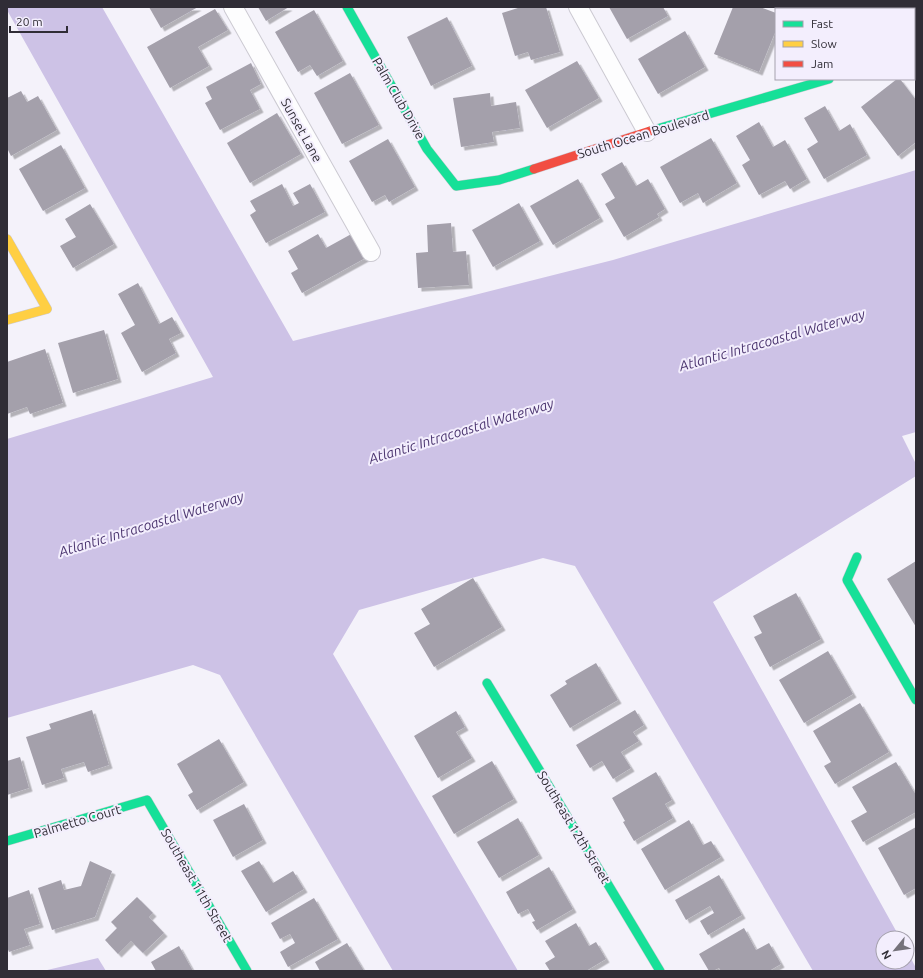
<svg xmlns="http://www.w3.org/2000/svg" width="923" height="978" font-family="Ubuntu,sans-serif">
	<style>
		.water { fill: #cdc2e6 }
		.building { fill: #a4a0ab; filter: url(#shadow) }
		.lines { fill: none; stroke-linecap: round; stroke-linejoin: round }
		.street-casing { stroke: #cccad2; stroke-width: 20 }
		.fast-casing { stroke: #cccad2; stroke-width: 10 }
		.slow-casing { stroke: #cccad2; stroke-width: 10 }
		.jam-casing { stroke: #cccad2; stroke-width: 10 }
		.street { stroke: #fdfdfe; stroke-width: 18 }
		.fast { stroke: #16e098; stroke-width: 9 }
		.slow { stroke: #ffcf43; stroke-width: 9 }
		.jam { stroke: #f24e42; stroke-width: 9 }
		.labels { text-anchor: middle; stroke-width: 4; stroke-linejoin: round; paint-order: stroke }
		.street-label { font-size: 13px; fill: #302d36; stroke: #f3eefd }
		.water-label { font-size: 14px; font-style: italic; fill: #4b356f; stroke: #f3eefd }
	</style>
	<defs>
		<filter id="shadow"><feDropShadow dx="3.5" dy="3.5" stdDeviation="0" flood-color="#0004"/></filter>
	</defs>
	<rect width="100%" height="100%" fill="#f4f2fa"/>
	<g class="water">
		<path d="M7,7H102L293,341L613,260L916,170V432L902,436L916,464V476L713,602L900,938H883V962H907V951L916,968V971H813L575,566L543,558L359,610L333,654L518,971H393L220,675L193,665L7,718V439L213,377L7,10Z"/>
		<path d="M98,958L106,971H43Z"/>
	</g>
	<g class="building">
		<path d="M149,7H198L161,28Z"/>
		<path d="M258,7H289L266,21Z"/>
		<path d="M521,7H546L560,52L531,60L528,52L515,56L502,13Z"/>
		<path d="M609,7H663L668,16L627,39Z"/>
		<path d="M733,7H760L776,13V30L759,72L714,54Z"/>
		<path d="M832,7H871L872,9H833Z"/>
		<path d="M215,9L228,30L198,47L209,66L170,88L147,47Z"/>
		<path d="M314,10L343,61L317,76L310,65L298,72L275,32Z"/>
		<path d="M447,17L472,66L431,86L407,37Z"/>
		<path d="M685,31L705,67L658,94L638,59Z"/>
		<path d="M577,61L599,98L547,128L525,90Z"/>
		<path d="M251,63L261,84L250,90L260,109L220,130L205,103L212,99L206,87Z"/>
		<path d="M350,73L379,125L342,144L314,93Z"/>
		<path d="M897,79H900L916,100V142L898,156L861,107Z"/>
		<path d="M21,91L27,102L38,96L57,130L11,156L7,148V98Z"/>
		<path d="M490,93L491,106L516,102L520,128L492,132L494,142L461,147L453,98Z"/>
		<path d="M825,106L839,131L850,124L867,155L824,179L807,149L818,142L804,118Z"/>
		<path d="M277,113L301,154L250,183L227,143Z"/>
		<path d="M759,122L773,147L785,140L807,179L790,189L785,181L759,195L742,165L750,160L736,136Z"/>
		<path d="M711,138L737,183L703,203L698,193L680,203L660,167Z"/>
		<path d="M388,139L415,187L389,202L385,195L372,202L349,161Z"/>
		<path d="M61,145L85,188L43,211L19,169Z"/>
		<path d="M622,162L636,186L648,179L665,209L657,214L659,217L624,237L605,204L615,198L601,174Z"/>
		<path d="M578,179L600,218L553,245L530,206Z"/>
		<path d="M282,184L293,206L299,203L293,193L310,184L325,212L266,243L250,215L256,211L250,201Z"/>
		<path d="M519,203L540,241L493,267L472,230Z"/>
		<path d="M90,204L114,244L73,268L60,246L76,237L65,219Z"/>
		<path d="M451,223L453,252L466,251L469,285L418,288L416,253L428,252L427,225Z"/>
		<path d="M355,232L369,256L302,293L291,273L298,269L288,251L318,234L326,248Z"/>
		<path d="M138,283L159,324L172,317L181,333L169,339L176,353L142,372L121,333L135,325L118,294Z"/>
		<path d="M104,330L118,379L73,393L58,343Z"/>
		<path d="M45,349L63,403L30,414L27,407L7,414V362Z"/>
		<path d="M916,561V627L887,579Z"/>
		<path d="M473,578L502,627L434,667L414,633L430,624L421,609Z"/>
		<path d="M796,593L821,639L770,667L754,637L762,633L753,616Z"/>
		<path d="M828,651L853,694L804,723L779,680Z"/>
		<path d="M596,663L618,700L570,728L550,695L567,684L565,681Z"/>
		<path d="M860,703L889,752L835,784L824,766L831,762L813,731Z"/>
		<path d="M92,710L109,765L88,772L84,762L61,769L64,778L42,785L26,737L51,729L49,724Z"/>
		<path d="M635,710L644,725L633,732L639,741L621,752L631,768L613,779L602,761L590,768L576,745Z"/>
		<path d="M456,711L465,727L456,732L472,758L438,778L414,736Z"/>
		<path d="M219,739L244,782L197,810L188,795L193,792L177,764Z"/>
		<path d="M20,757L29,788L7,795V761Z"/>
		<path d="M492,761L514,799L454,834L432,796Z"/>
		<path d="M896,762L916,795V812L863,842L851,821L867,812L852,787Z"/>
		<path d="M656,772L672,800L665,804L673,818L634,841L623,822L625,821L612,798Z"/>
		<path d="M244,804L263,840L233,857L213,820Z"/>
		<path d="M518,818L539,855L499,878L477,842Z"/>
		<path d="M689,820L703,845L711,841L721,857L665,890L641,849Z"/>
		<path d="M916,827V888L904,895L878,848Z"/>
		<path d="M90,861L112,871L95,917L52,930L38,888L61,880L64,890L81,886Z"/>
		<path d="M259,861L273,883L293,871L304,889L266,912L241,871Z"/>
		<path d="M549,867L573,909L537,930L532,922L535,921L528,909L518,914L506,892Z"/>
		<path d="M719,875L742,915L708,935L700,921L714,913L710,906L686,920L675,900Z"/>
		<path d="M29,890L40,924L24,929L30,945L9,952L7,947V898Z"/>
		<path d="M137,897L153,913L149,917L164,933L143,953L131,941L118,954L105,940L117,928L111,922Z"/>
		<path d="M314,898L338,939L288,967L280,952L295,943L290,934L280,939L271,923Z"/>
		<path d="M576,923L589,946L596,942L606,959L586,971H550L545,963L555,957L545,941Z"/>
		<path d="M744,928L756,950L769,943L781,964L769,971H721L719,968L713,971H709L699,954Z"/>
		<path d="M347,943L364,971H320L315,962Z"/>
		<path d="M179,946L193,971H156L151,962Z"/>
	</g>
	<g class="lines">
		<defs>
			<g id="street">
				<path d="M233,7L371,252"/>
				<path d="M578,7L647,132"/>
				<path d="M797,7L799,9"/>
				<path d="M914,55L916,54"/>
			</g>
			<g id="fast">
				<path d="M347,7L427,149L456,186L499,180L534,169"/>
				<path d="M650,131L829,79"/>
				<path d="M857,557L847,580L916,700"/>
				<path d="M487,683L660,971"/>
				<path d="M7,841L147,800L247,971"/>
			</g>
			<path id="slow" d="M7,239L47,309L7,320"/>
			<path id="jam" d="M534,169L650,131"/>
		</defs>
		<use href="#street" class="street-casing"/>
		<use href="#fast" class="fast-casing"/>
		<use href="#slow" class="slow-casing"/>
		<use href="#jam" class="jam-casing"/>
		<use href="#street" class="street"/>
		<use href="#fast" class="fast"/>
		<use href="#slow" class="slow"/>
		<use href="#jam" class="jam"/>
	</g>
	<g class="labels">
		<g class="street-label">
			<text transform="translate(399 98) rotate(60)" y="5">Palm Club Drive</text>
			<text transform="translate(302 130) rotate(61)" y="5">Sunset Lane</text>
			<text transform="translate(643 134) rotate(-17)" y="5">South Ocean Boulevard</text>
			<text transform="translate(77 821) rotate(-16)" y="5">Palmetto Court</text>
			<text transform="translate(574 827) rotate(59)" y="5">Southeast 12th Street</text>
			<text transform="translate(197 885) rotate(60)" y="5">Southeast 11th Street</text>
		</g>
		<g class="water-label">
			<text transform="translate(772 340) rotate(-16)" y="5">Atlantic Intracoastal Waterway</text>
			<text transform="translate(461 431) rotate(-17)" y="5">Atlantic Intracoastal Waterway</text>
			<text transform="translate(151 524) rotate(-17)" y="5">Atlantic Intracoastal Waterway</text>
		</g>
	</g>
	<rect width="923" height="978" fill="none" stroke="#302d36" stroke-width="16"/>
	<rect x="775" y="8" width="140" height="72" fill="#f3eefd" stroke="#a5a1ad"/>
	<rect x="783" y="21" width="20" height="6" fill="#16e098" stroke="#a5a1ad"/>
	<text x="811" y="28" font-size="12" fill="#302d36">Fast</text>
	<rect x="783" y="41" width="20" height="6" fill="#ffcf43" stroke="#a5a1ad"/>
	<text x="811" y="48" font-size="12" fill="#302d36">Slow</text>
	<rect x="783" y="61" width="20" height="6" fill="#f24e42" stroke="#a5a1ad"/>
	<text x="811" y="68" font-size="12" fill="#302d36">Jam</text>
	<g transform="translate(895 950) rotate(241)"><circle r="19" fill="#f3eefd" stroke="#a5a1ad"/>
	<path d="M0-3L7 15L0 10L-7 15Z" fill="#75727b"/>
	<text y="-6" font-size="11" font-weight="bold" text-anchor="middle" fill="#302d36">N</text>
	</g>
	<path d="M10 26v6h57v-6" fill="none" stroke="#302d36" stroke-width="2"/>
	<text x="16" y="26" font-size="12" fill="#302d36" stroke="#f3eefd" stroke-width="3" paint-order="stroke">20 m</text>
</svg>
